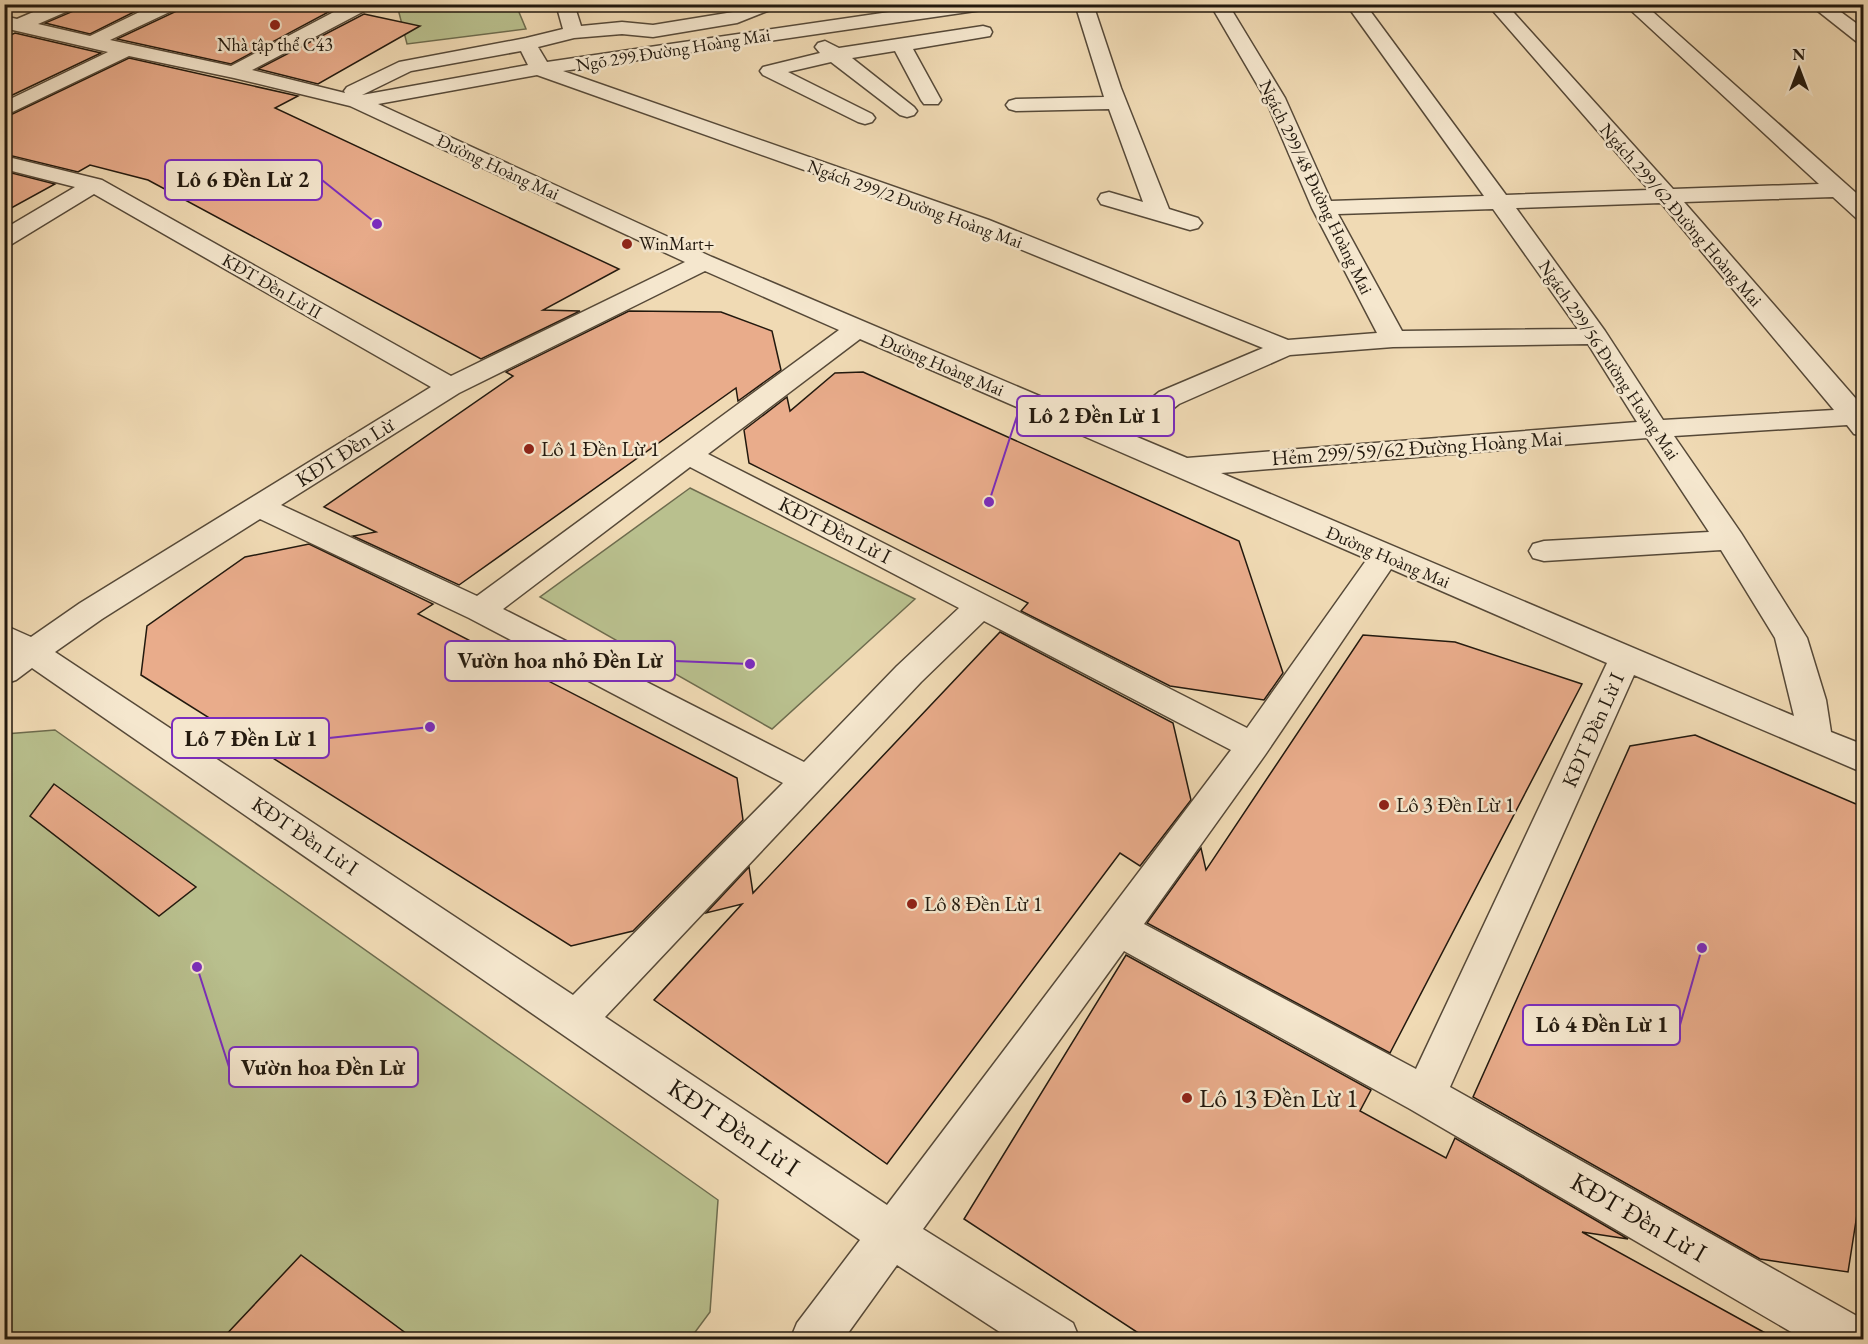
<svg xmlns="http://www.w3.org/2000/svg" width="1868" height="1344" font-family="'EB Garamond',serif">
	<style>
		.green { fill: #b9c08e; stroke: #6e6c4e; stroke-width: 1.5 }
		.building { fill: #e9ac8b; stroke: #22190e; stroke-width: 1.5 }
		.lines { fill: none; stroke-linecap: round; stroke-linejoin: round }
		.minor-casing { stroke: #564938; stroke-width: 3 }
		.minor { fill: #f5e7ce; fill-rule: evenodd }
		.poi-dot { fill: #8f2418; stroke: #f5e7ce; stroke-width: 2 }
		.labels { text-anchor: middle; stroke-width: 5; stroke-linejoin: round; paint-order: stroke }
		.far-poi-label { font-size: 18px; fill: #22190e; stroke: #f5e7ce }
		.far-street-label { font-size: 18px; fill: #22190e; stroke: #f5e7ce }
		.street-label { font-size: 21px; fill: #22190e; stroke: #f5e7ce }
		.poi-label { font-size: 21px; fill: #22190e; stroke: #f5e7ce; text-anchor: start }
		.near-poi-label { font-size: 26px; fill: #22190e; stroke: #f5e7ce; text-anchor: start }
		.near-street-label { font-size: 26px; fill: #22190e; stroke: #f5e7ce }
		.leader { fill: none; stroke: #7b2cbf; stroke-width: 2 }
		.callout-dot { fill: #7b2cbf; stroke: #f5e7ce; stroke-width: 2 }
		.callout { fill: #f5e7ce; stroke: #7b2cbf; stroke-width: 2 }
		.callout-label { font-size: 22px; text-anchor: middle; font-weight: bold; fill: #22190e }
	</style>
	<rect width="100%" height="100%" fill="#f0dab4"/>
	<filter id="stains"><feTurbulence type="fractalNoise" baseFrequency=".00333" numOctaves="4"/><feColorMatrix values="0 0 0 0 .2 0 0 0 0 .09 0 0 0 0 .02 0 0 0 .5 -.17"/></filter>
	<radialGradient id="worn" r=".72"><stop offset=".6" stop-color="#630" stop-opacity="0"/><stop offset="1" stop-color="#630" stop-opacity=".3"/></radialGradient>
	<g class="green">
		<path d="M397,5H516L526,29L407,44Z"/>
		<path d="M690,488L915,599L772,729L540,597Z"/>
		<path d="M55,730L718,1200L710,1312L690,1339L5,1340V734Z"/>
	</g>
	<g class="building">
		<path d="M80,4H150L90,34L45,23L76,10Z"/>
		<path d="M183,4H319L336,8L231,64L117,39L179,10Z"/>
		<path d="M364,14L420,26L318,84L258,69Z"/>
		<path d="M15,33L101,53L4,99V38Z"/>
		<path d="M129,58L298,96L275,108L619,269L543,310L580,311L481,359L148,180L90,165L78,172L4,154V118Z"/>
		<path d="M4,171L55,184L4,212Z"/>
		<path d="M629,311L721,312L772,331L781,370L738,401L736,388L459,585L353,536L376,532L324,507L513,376L506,372Z"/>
		<path d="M863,372L1239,541L1283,673L1264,700L1170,686L1021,611L1028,603L749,463L744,430L787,397L790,411L835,373Z"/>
		<path d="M309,544L433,604L418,614L737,778L743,820L633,931L571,946L141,675L147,626L245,557Z"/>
		<path d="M1000,632L1173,723L1191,800L1140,866L1120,853L887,1164L654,1000L742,904L706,913L749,867L753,893Z"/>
		<path d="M1363,635L1455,642L1582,684L1390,1053L1147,923L1201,848L1206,870Z"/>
		<path d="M1695,735L1863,807V1176L1848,1272L1760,1259L1473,1097L1630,746Z"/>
		<path d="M54,784L196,887L159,916L30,816Z"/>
		<path d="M1126,955L1371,1090L1360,1111L1446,1158L1455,1138L1628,1239L1582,1232L1778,1340H1149L964,1219Z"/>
		<path d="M301,1255L415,1340H221Z"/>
	</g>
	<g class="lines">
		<defs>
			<g id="minor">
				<path d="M52,4H78L75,8L38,24L90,36L156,4H181L178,8L110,40L231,66L349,4H373L370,8L252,70L345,93L344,91L347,87L399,62L526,38L563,29L556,4H574L581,26L622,22L653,25L733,12L752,4H778L775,8L737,23L653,37L622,34L574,38L538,47L547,62L944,4H998L989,9L563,71L989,220L1288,340L1377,333L1312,208L1265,98L1210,4H1228L1285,98L1331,201L1484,196L1346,4H1365L1506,195L1649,190L1487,4H1506L1673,189L1819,184L1624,4H1644L1864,200V220L1856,218L1833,197L1684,202L1864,408V436L1854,434L1847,425L1674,436L1741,533L1807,638L1826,700L1831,732L1864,745V773L1634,675L1450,1087L1864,1320V1340H1805L1410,1109L1124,951L923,1229L1073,1323L1080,1340H1012L897,1265L843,1340H790L797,1323L860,1240L32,668L16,680L4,684V655L8,653L4,651V625L31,637L80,603L431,387L94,194L12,244L4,246V229L75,187L4,169V156L102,180L451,376L685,262L350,106L234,78L129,56L4,116V102L108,52L4,28V16L17,19ZM521,51L528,65L362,95L411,71ZM537,75L973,230L1263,348L1159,392L1115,428L712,257L378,104ZM1661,203L1834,410L1663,420L1605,331L1516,208ZM1493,209L1578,329L1402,331L1338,214ZM705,271L839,330L477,596L281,505L459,393ZM860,339L1367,559L1247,728L708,454ZM1588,344L1637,422L1187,458L1137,437L1179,404L1290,355L1393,347ZM1647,438L1709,532L1544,541L1533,544L1529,551L1533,558L1544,561L1721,550L1775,638L1794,716L1221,473ZM690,467L959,608L897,666L804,762L503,609ZM260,519L469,618L783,783L573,995L55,652L102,619ZM1391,569L1607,663L1416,1069L1144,924L1265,755ZM984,621L1231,750L887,1205L605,1017L921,682Z"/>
				<path d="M1075,4H1093L1121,88L1169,209L1198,218L1202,223L1198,228L1190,230L1101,204L1098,199L1101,194L1109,192L1143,202L1109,109L1016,111L1009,109L1006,105L1009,101L1016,99L1104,97Z"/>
				<path d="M1809,4H1830L1864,29V44L1857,42Z"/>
				<path d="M983,26L990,28L992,32L990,36L913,49L941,100L938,104H924L921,100L895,51L852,58L914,107L917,111L914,115L907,117L900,115L831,62L788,72L872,114L875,118L872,122L865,124L858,122L763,75L760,71L763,67L820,53L815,47L818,43L825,41L839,48Z"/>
			</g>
		</defs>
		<use href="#minor" class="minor-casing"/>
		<use href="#minor" class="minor"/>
	</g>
	<g class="poi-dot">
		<circle cx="275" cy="25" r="6"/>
		<circle cx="627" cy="244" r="6"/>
		<circle cx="529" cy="449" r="6"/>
		<circle cx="1384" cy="805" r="6"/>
		<circle cx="912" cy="904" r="6"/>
		<circle cx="1187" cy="1098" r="6"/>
	</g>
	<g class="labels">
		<g class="far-poi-label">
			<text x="275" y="51">Nhà tập thể C43</text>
			<text x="639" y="250" text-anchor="start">WinMart+</text>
		</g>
		<g class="far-street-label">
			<text transform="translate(673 50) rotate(-9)" y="6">Ngõ 299 Đường Hoàng Mai</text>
			<text transform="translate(498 167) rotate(25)" y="6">Đường Hoàng Mai</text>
			<text transform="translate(1316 187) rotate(64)" y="6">Ngách 299/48 Đường Hoàng Mai</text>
			<text transform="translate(915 204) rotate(20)" y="6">Ngách 299/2 Đường Hoàng Mai</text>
			<text transform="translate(1681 215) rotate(49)" y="6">Ngách 299/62 Đường Hoàng Mai</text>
			<text transform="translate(272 286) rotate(30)" y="6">KĐT Đền Lừ II</text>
			<text transform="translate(1609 360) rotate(56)" y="6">Ngách 299/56 Đường Hoàng Mai</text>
			<text transform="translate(942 365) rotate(23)" y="6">Đường Hoàng Mai</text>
			<text transform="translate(1388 557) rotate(23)" y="6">Đường Hoàng Mai</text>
		</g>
		<g class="street-label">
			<text transform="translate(1417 448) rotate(-4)" y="7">Hẻm 299/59/62 Đường Hoàng Mai</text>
			<text transform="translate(345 452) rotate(-32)" y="7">KĐT Đền Lừ</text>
			<text transform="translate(835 530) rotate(27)" y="7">KĐT Đền Lừ I</text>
			<text transform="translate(1593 730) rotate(-66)" y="7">KĐT Đền Lừ I</text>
			<text transform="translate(305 836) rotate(34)" y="7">KĐT Đền Lừ I</text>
		</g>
		<g class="poi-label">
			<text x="541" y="456">Lô 1 Đền Lừ 1</text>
			<text x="1396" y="812">Lô 3 Đền Lừ 1</text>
			<text x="924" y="911">Lô 8 Đền Lừ 1</text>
		</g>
		<g class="near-poi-label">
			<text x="1199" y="1107">Lô 13 Đền Lừ 1</text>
		</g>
		<g class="near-street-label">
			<text transform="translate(734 1127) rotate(34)" y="9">KĐT Đền Lừ I</text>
			<text transform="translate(1639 1217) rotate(30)" y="9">KĐT Đền Lừ I</text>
		</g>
	</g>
	<path class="leader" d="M377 224L322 180M989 502L1017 416M750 664L675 661M430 727L329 738M1702 948L1680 1025M197 967L229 1067"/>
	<g class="callout-dot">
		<circle cx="377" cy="224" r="6"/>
		<circle cx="989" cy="502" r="6"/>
		<circle cx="750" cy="664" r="6"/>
		<circle cx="430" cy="727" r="6"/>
		<circle cx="1702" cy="948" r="6"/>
		<circle cx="197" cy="967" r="6"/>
	</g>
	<g class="callout">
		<rect x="165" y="160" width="157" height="40" rx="6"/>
		<rect x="1017" y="396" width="157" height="40" rx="6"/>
		<rect x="445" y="641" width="230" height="40" rx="6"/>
		<rect x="172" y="718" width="157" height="40" rx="6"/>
		<rect x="1523" y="1005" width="157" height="40" rx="6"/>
		<rect x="229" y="1047" width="189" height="40" rx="6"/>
	</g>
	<g class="callout-label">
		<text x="243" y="187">Lô 6 Đền Lừ 2</text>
		<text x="1095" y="423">Lô 2 Đền Lừ 1</text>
		<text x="560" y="668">Vườn hoa nhỏ Đền Lừ</text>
		<text x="251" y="746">Lô 7 Đền Lừ 1</text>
		<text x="1602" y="1032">Lô 4 Đền Lừ 1</text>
		<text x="323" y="1075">Vườn hoa Đền Lừ</text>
	</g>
	<rect width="1868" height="1344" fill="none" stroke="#f0dab4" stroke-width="24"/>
	<rect x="6" y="6" width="1856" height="1332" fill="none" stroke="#22190e" stroke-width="3"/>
	<rect x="12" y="12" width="1844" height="1320" fill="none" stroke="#22190e" stroke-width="1.5"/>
	<g transform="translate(1799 69)" stroke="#f5e7ce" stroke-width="4.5" paint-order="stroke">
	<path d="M0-4.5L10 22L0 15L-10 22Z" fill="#22190e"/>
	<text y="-9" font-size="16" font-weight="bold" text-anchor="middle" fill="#22190e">N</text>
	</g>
	<rect width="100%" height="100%" filter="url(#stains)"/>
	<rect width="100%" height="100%" fill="url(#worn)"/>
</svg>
